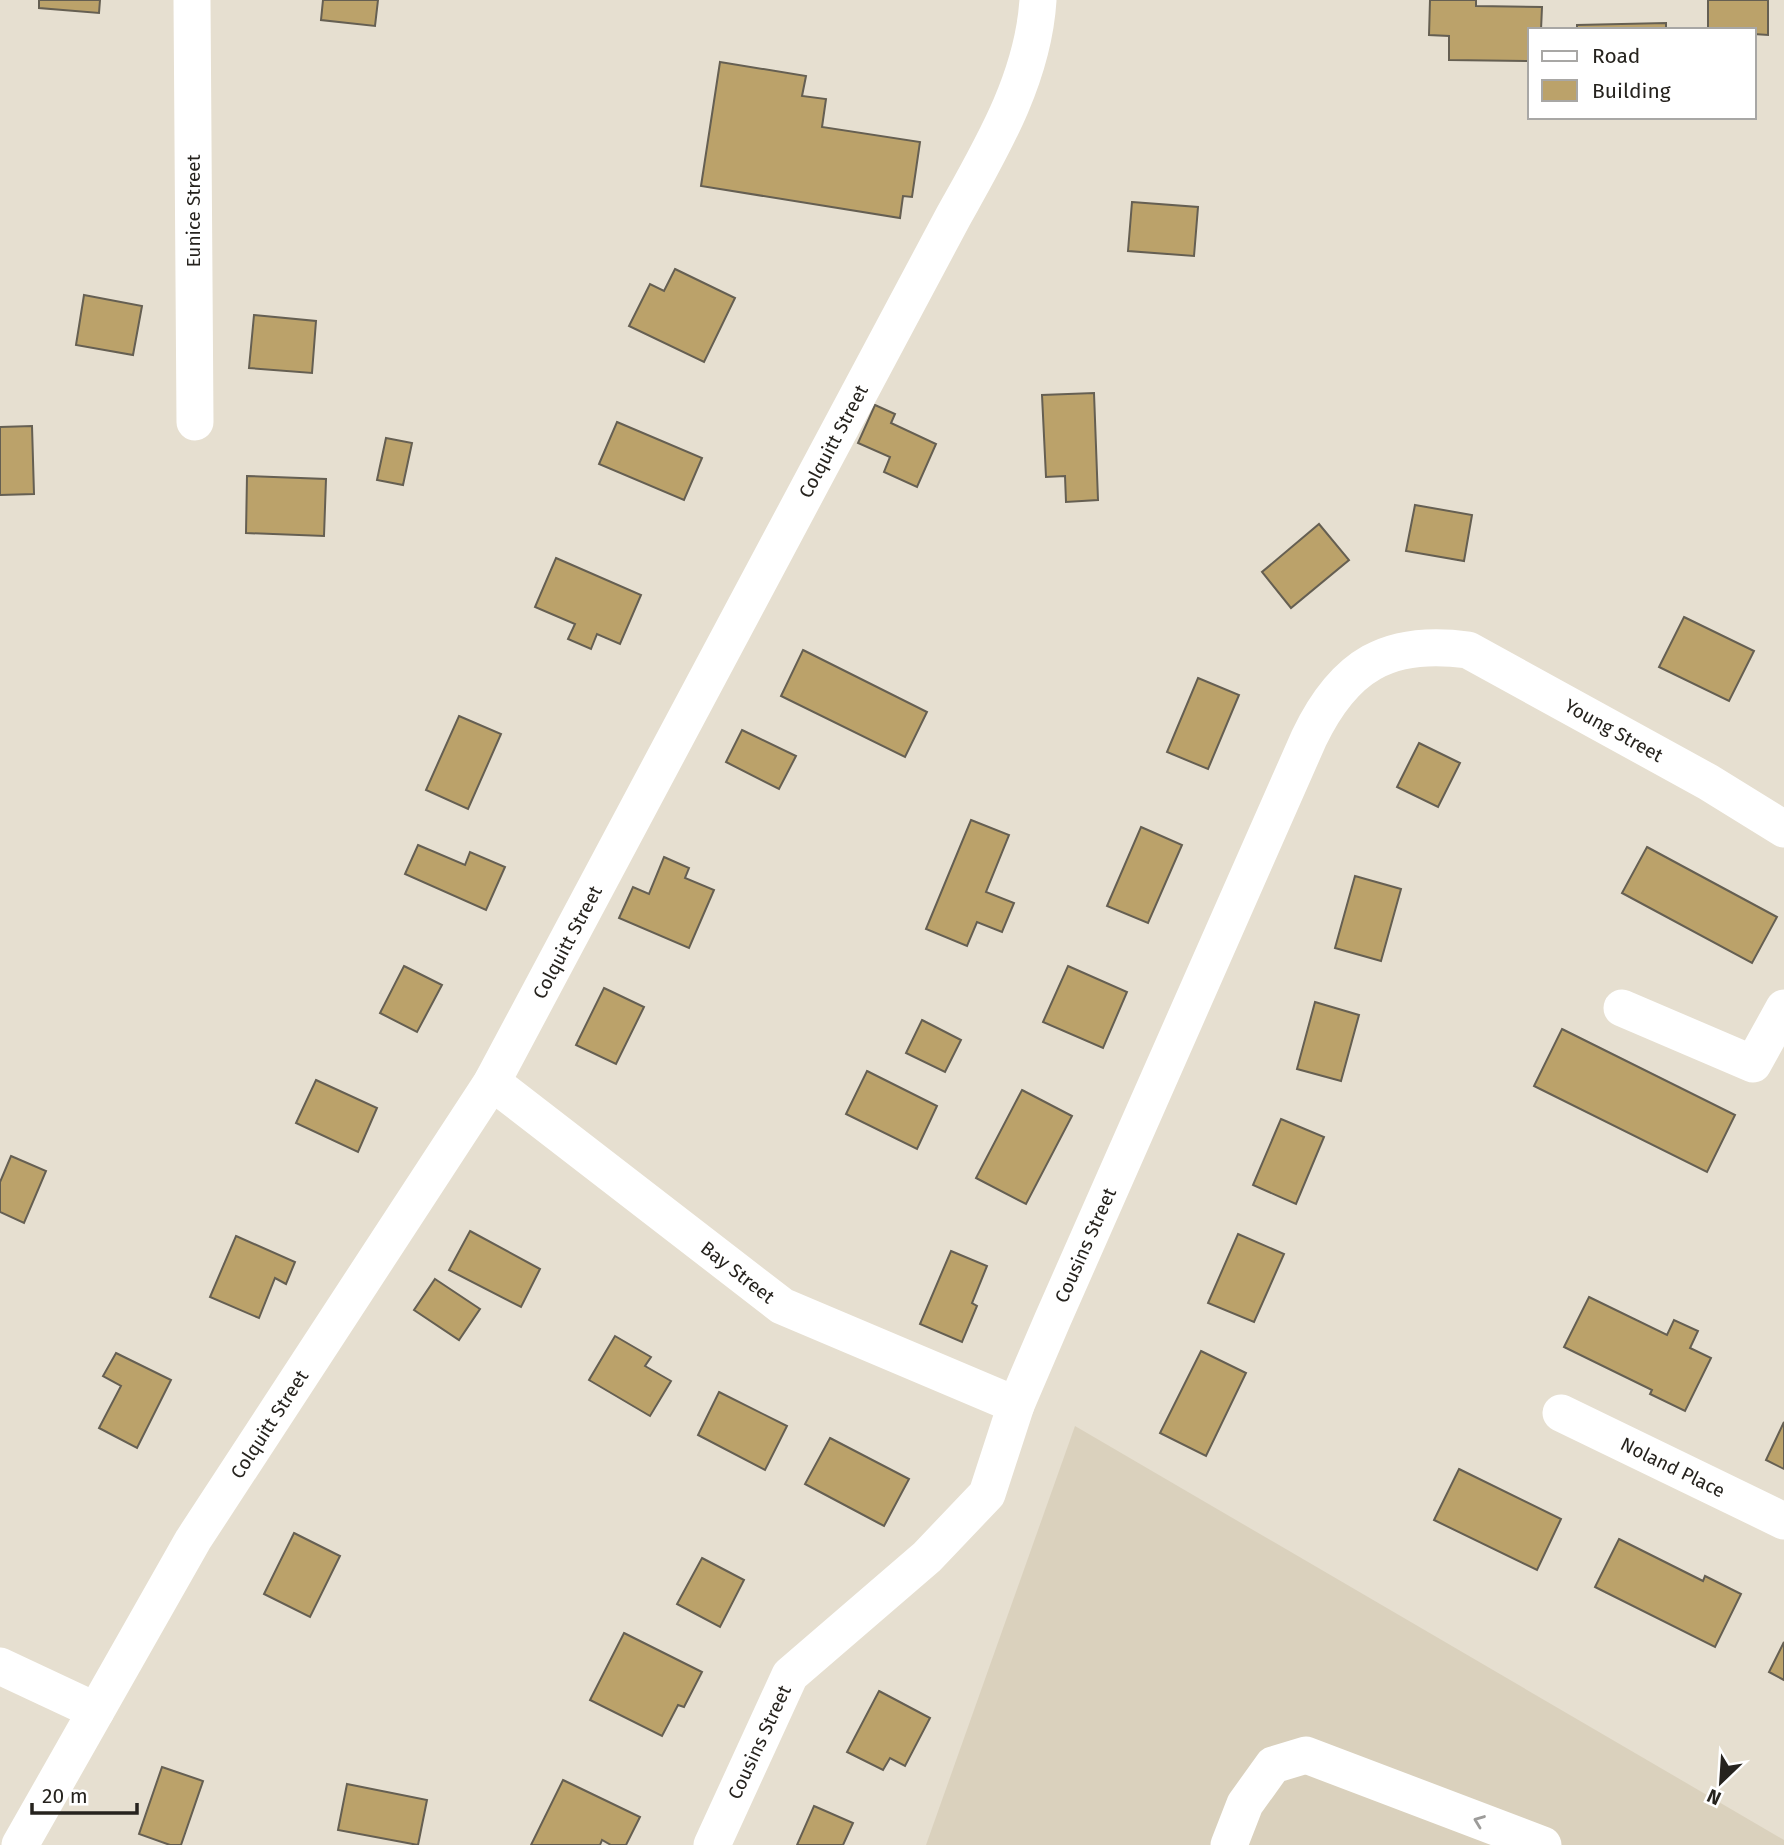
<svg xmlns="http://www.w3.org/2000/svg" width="1784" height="1845" font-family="'Fira Sans',sans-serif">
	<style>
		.education { fill: #dad1bd }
		.building { fill: #bba26a; stroke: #655f52; stroke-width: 2 }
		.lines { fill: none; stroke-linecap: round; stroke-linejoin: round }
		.minor { stroke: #fff; stroke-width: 37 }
		.oneway { stroke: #9d9c9a }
		.labels { text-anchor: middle; stroke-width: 5; stroke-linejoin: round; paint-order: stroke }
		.street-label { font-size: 19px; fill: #26231e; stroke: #fff }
	</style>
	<rect width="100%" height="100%" fill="#e6dfd0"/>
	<path class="education" d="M1075,1426L1784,1840V1845H926Z"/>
	<g class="building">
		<path d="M39,0H100L99,13L39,8Z"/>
		<path d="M323,0H378L375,26L321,20Z"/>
		<path d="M1430,0H1476V6L1542,7L1541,30H1530V61L1449,60V36L1429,35Z"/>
		<path d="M1708,0H1768V35L1754,34V30H1708Z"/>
		<path d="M1666,23V30H1577V25Z"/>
		<path d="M720,62L806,76L802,96L826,99L822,127L920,142L912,197L903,196L900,218L701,186Z"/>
		<path d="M1132,202L1198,207L1194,256L1128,251Z"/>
		<path d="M675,269L735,298L704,362L629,326L650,284L664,291Z"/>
		<path d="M84,295L142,306L133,355L76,345Z"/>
		<path d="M254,315L316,321L312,373L249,368Z"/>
		<path d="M1094,393L1098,500L1066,502L1065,476L1046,477L1042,395Z"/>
		<path d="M875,405L895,414L891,423L936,444L917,487L884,472L890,457L858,443Z"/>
		<path d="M617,422L702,458L684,500L599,464Z"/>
		<path d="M32,426L34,494L0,495V427Z"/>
		<path d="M386,438L412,443L403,485L377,480Z"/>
		<path d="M247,476L326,479L324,536L246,533Z"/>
		<path d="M1415,505L1472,515L1464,561L1406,551Z"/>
		<path d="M1319,524L1349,560L1291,608L1262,572Z"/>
		<path d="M556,558L641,595L620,644L597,634L591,649L568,639L575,624L535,607Z"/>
		<path d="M1684,617L1754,651L1729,701L1659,667Z"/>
		<path d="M803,650L927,712L905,757L781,696Z"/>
		<path d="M1198,678L1239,695L1208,769L1167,752Z"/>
		<path d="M459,716L501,734L468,809L426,790Z"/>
		<path d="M742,730L796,756L779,789L726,762Z"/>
		<path d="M1419,743L1460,763L1438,807L1397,787Z"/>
		<path d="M971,820L1009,835L986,892L1014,903L1002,932L977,922L967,946L926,929Z"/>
		<path d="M1141,827L1182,845L1148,923L1107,906Z"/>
		<path d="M418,845L465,865L470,852L505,867L486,910L405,874Z"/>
		<path d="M1647,847L1777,917L1752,963L1622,893Z"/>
		<path d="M664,857L689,868L685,878L714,890L689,948L619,918L633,887L649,894Z"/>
		<path d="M1355,876L1401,889L1381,961L1335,948Z"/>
		<path d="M404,966L442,985L417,1032L380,1013Z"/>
		<path d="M1068,966L1127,992L1103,1048L1043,1022Z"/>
		<path d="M604,988L644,1007L616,1064L576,1045Z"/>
		<path d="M1315,1002L1359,1015L1341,1081L1297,1069Z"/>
		<path d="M922,1020L961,1040L945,1072L906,1053Z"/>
		<path d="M1562,1029L1735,1115L1707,1172L1534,1086Z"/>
		<path d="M867,1071L937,1106L917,1149L846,1114Z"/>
		<path d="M316,1080L377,1108L358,1152L296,1123Z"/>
		<path d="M1022,1090L1072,1116L1026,1204L976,1178Z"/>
		<path d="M1281,1119L1324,1137L1296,1204L1253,1185Z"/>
		<path d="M11,1156L46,1171L24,1223L0,1212V1182Z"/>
		<path d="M470,1231L540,1269L521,1307L449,1270Z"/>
		<path d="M1238,1234L1284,1254L1254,1322L1208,1303Z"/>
		<path d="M236,1236L295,1262L286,1284L275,1278L259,1318L210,1297Z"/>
		<path d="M951,1251L987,1266L972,1303L977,1306L962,1342L920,1324Z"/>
		<path d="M435,1279L480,1309L459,1340L414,1310Z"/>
		<path d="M1589,1297L1667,1335L1674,1320L1698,1331L1690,1348L1711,1358L1685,1411L1650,1394L1652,1390L1564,1347Z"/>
		<path d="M615,1336L651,1357L645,1366L671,1381L650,1416L589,1380Z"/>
		<path d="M1201,1351L1246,1373L1206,1456L1160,1433Z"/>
		<path d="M116,1353L171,1380L137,1448L99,1428L121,1386L103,1376Z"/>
		<path d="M719,1392L787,1426L765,1470L698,1435Z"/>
		<path d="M1784,1422V1469L1766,1460Z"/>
		<path d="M830,1438L909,1479L884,1526L805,1484Z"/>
		<path d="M1459,1469L1561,1519L1537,1570L1434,1520Z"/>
		<path d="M294,1533L340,1556L310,1617L264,1594Z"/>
		<path d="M1619,1539L1703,1581L1705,1576L1741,1594L1715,1647L1595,1587Z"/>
		<path d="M702,1558L744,1580L720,1627L677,1604Z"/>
		<path d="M624,1633L702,1672L684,1707L678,1705L662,1736L590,1700Z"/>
		<path d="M1784,1642V1680L1769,1672Z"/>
		<path d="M879,1691L930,1718L905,1766L890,1758L883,1770L847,1752Z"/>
		<path d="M162,1767L203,1781L181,1845H170L139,1834Z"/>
		<path d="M563,1780L640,1817L626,1845H611L602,1840L600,1845H531Z"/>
		<path d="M347,1784L427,1800L418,1845L338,1830Z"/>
		<path d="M814,1806L853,1823L843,1845H797Z"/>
	</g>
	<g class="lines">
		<g class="minor">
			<path d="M192,0L195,422"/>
			<path d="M1622,1008L1753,1064L1784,1008"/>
			<path d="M492,1082L782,1306L1016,1405"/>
			<path d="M1561,1413L1784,1521"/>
			<path d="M0,1666L96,1711"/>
			<path d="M20,1845L193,1540L492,1082L953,217C991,149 1033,79 1038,0"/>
			<path d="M712,1845L790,1675L927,1557L987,1494L1016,1405L1052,1321L1309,738C1344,665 1388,639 1468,650L1708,782L1784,829"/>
			<path d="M1229,1845L1245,1804L1273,1765L1306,1755L1543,1845"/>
		</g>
	</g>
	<defs><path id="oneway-chevron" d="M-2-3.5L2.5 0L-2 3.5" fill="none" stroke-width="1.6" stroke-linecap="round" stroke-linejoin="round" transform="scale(1.75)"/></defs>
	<use class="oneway" href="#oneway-chevron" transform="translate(1479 1821) rotate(-159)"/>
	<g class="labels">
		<g class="street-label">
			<text transform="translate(193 211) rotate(-90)" y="7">Eunice Street</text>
			<text transform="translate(833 441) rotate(-62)" y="7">Colquitt Street</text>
			<text transform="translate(1614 730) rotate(29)" y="7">Young Street</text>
			<text transform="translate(567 942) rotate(-62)" y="7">Colquitt Street</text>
			<text transform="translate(1085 1245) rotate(-66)" y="7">Cousins Street</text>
			<text transform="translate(738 1272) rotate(38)" y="7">Bay Street</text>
			<text transform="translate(269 1424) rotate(-57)" y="7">Colquitt Street</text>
			<text transform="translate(1673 1467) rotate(26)" y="7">Noland Place</text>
			<text transform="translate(759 1742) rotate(-65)" y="7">Cousins Street</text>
		</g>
	</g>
	<rect x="1528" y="28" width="228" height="91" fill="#ffffff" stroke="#a8a7a5" stroke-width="2"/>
	<rect x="1542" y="51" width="35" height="10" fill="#ffffff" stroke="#a8a7a5" stroke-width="2"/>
	<text x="1592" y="63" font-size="21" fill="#26231e">Road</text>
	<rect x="1542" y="80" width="35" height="21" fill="#bba26a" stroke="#a8a7a5" stroke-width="2"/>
	<text x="1592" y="98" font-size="21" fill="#26231e">Building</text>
	<g transform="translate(1721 1782) rotate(205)" stroke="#ffffff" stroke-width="5" paint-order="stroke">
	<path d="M0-5L12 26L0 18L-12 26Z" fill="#26231e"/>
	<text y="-10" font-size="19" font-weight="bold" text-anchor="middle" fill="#26231e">N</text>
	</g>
	<path d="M32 1803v10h105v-10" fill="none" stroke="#26231e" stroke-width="3.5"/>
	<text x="42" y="1803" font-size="21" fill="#26231e" stroke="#ffffff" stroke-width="5" paint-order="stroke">20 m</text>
</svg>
